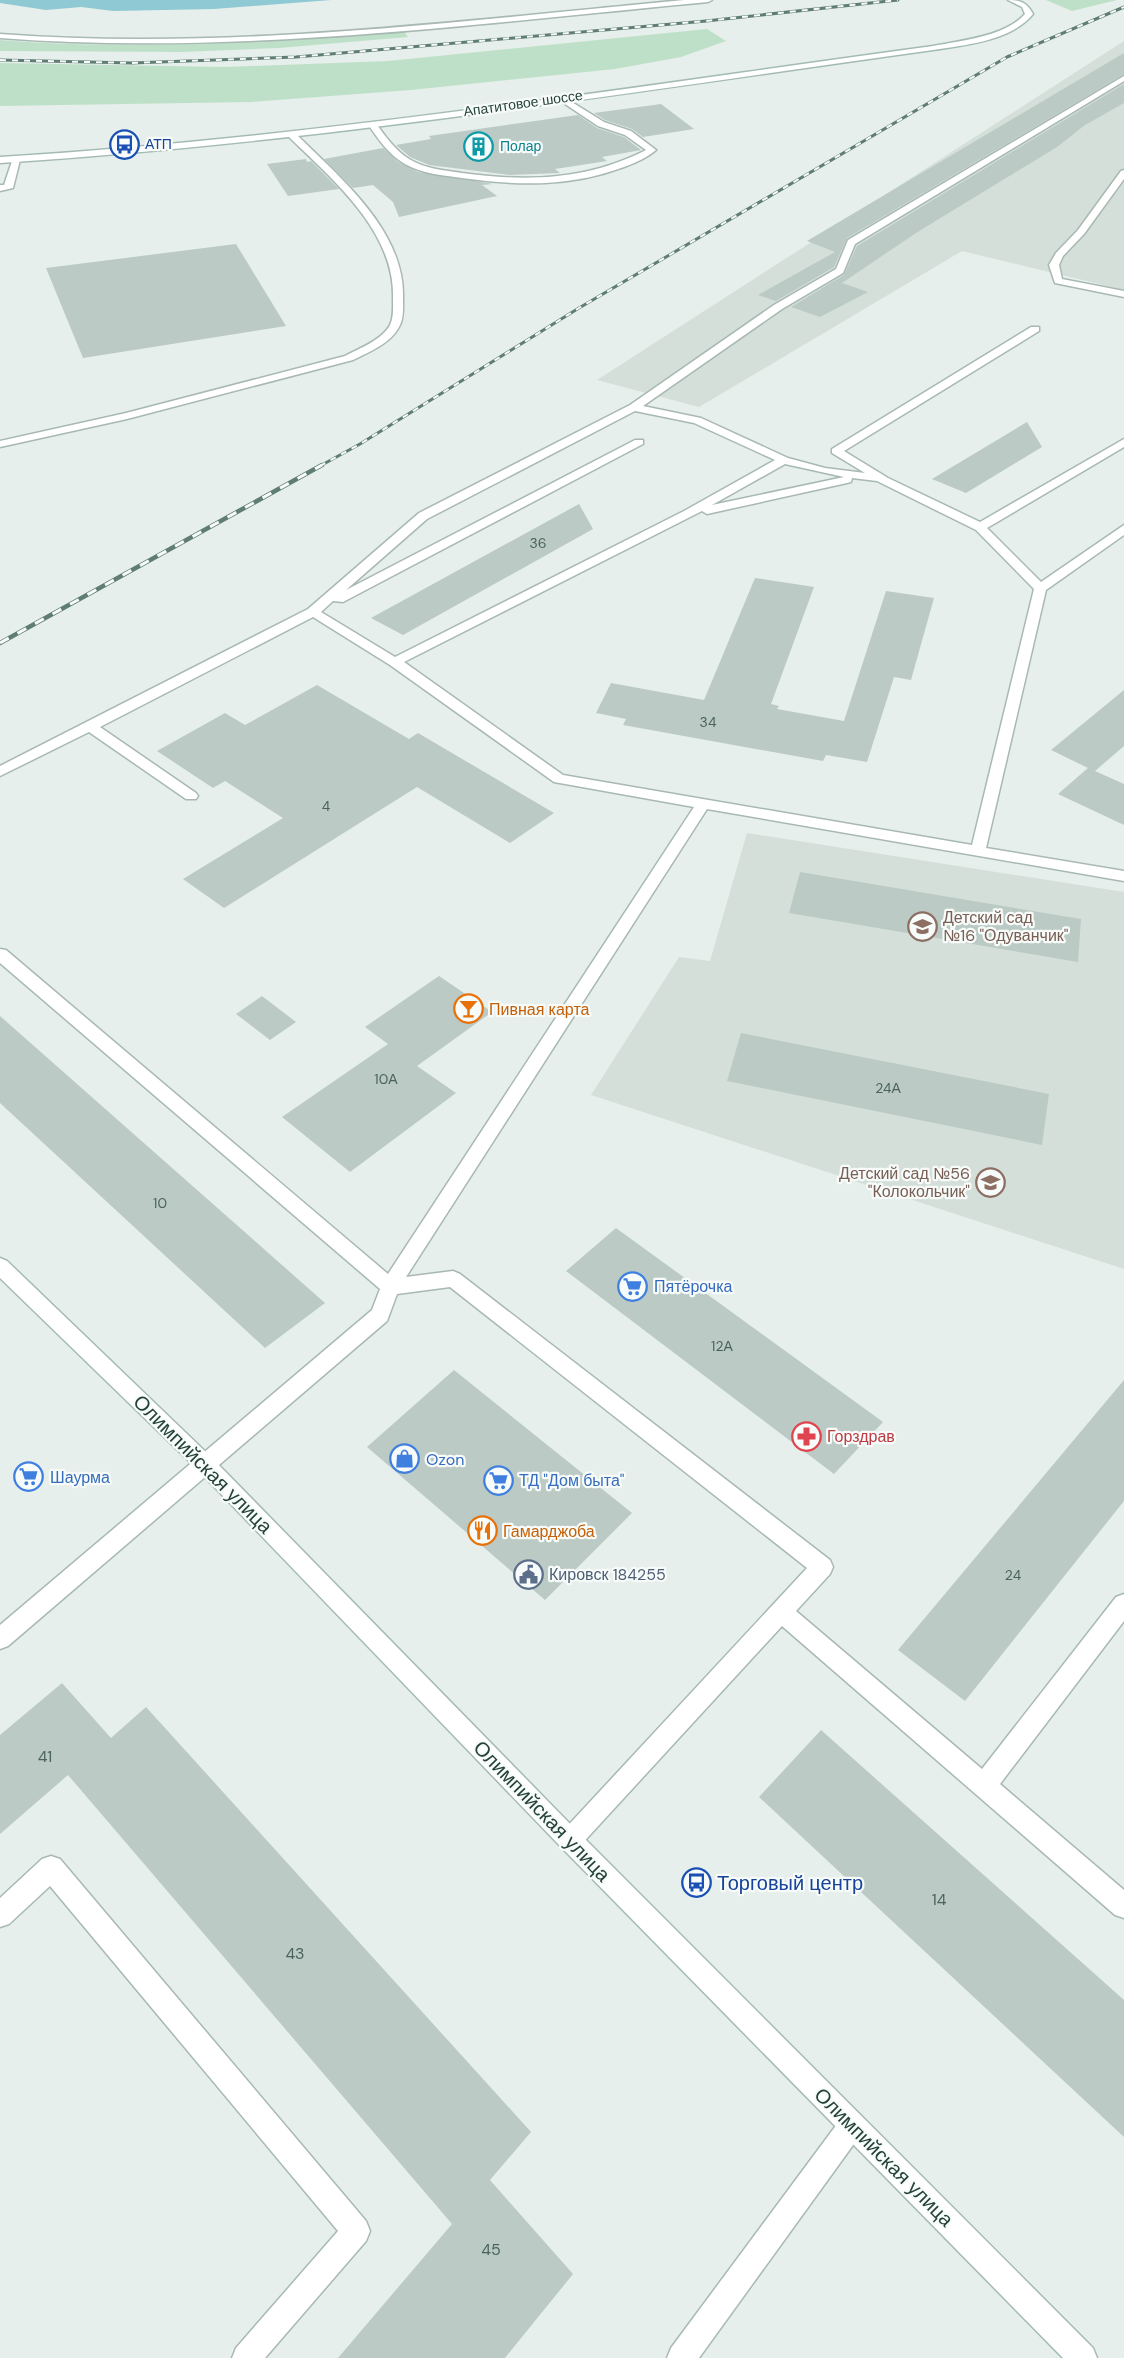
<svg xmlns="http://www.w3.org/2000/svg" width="1124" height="2358" font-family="'DM Sans',sans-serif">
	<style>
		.built { fill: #d4dfda }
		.green { fill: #bfe0c8 }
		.water { fill: #8ec9d4 }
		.building { fill: #bbcac4 }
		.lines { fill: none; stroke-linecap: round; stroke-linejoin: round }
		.lane-casing { stroke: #a8b8b2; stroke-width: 3 }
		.secondary-casing { stroke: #a4bbb3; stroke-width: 3 }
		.lane { fill: #fff; fill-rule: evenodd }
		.secondary { fill: #fff; fill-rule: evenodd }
		.rail-far1-casing { stroke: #5f7d75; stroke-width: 3 }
		.rail-casing { stroke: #5f7d75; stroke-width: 4.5 }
		.rail-far1 { stroke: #f7fbf9; stroke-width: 2; stroke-dasharray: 6; stroke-linecap: butt }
		.rail { stroke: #f7fbf9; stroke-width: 3; stroke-dasharray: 10; stroke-linecap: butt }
		.labels { text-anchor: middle; stroke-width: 4.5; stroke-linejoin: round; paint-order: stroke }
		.far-street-label { font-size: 14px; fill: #24423a; stroke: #f7fbf9 }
		.far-transit-label { font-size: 14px; fill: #164399; stroke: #f7fbf9; text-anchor: start }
		.far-culture-label { font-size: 14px; fill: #0d838f; stroke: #f7fbf9; text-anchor: start }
		.number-label { font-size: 14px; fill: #4a645c }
		.education-label { font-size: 16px; fill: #785e54; stroke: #f7fbf9; text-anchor: start }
		.food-label { font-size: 16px; fill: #c56008; stroke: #f7fbf9; text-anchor: start }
		.shop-label { font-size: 16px; fill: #366cbe; stroke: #f7fbf9; text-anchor: start }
		.health-label { font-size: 16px; fill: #be3a42; stroke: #f7fbf9; text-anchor: start }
		.service-label { font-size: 16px; fill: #4e5e75; stroke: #f7fbf9; text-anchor: start }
		.near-number-label { font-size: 16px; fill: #4a645c }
		.near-street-label { font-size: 20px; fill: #24423a; stroke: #f7fbf9 }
		.near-transit-label { font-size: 20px; fill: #164399; stroke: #f7fbf9; text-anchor: start }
	</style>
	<rect width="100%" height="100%" fill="#e6efeb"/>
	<g class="built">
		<path d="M1124,41V290L962,251L699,407L597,380Z"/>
		<path d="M747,833L1124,892V1269L591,1095L679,957L710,961Z"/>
	</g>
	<g class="green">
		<path d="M1046,0H1117L1072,11Z"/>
		<path d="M707,29L726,41L681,57L615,69L411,90L251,102L0,106V63L225,67L388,61Z"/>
		<path d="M404,31L408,37L279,48L182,52L0,51V40C135,51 269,41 404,31Z"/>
	</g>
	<path class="water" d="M0,0H331L214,9L113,11L81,7L46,10L0,3Z"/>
	<g class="building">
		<path d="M1124,53V74L847,238L834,267L776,301L758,295L835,252L807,241Z"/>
		<path d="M1124,84V103L1085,125L1057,147L916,233L842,283L868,292L820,317L791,307L844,275L857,246Z"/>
		<path d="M661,104L694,129L643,137L632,129L605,120L594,113Z"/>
		<path d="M578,115L597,128L624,137L641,150L602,157L607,161L555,169L560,173L510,175L429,165L410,157L396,145L431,139L429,136Z"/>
		<path d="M383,148L398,162L418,172L493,184L482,185L497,196L399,217L393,202L373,185L353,188L324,159Z"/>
		<path d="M306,159L307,162L311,161L339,189L288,196L267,164Z"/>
		<path d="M236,244L286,326L83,358L46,268Z"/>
		<path d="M1027,422L1042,447L966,493L932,479Z"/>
		<path d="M579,504L593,529L403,635L371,618Z"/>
		<path d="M755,578L814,587L771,704L779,706L777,709L844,721L886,591L934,598L911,680L894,677L867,762L826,755L823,761L623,725L626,719L596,713L611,683L704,700Z"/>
		<path d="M317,685L409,739L418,733L554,813L510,843L417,787L224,908L183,879L283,818L225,781L213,788L157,751L225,713L245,725Z"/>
		<path d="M1124,690V746L1095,771L1124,784V825L1058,794L1088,768L1051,750Z"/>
		<path d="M800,872L1081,919L1078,962L789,913Z"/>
		<path d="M439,976L492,1012L417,1066L456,1093L350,1172L282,1117L388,1044L365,1027Z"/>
		<path d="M262,996L296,1022L270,1040L236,1014Z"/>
		<path d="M0,1016L325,1303L265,1348L0,1103Z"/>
		<path d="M741,1033L1049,1094L1042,1145L727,1081Z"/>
		<path d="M616,1228L883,1422L834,1474L566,1271Z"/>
		<path d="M454,1370L632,1513L545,1600L367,1447Z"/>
		<path d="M1124,1380V1501L965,1701L898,1650Z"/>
		<path d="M62,1683L111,1738L146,1707L531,2132L490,2180L573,2274L505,2358H338L452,2224L68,1775L0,1834V1735Z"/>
		<path d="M821,1730L1124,2000V2137L759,1797Z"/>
	</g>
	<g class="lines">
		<defs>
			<g id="lane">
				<path d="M684,0H712L708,2C476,24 233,56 0,38V34C228,51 458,21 684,0Z"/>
				<path d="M1124,76V81L855,244L843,273L782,309L643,406L701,418L788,458L825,468L865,473L832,453V449L1031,327H1039V331L844,451L888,478L980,522L1124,439V447L987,528L1041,582L1124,525V535L1046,590L986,848L1124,871V881L707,809L406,1277L453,1271L460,1274L830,1560L833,1567L830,1574L796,1611L982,1769L1116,1597L1124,1594V1621L1000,1784L1124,1890V1918L1115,1915L782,1626L578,1848L570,1852L562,1848L558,1840L562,1832L807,1568L450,1287L397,1294L387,1321L8,1646L0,1649V1625L372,1310L380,1289L0,963V949L6,950L388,1274L694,807L554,782L390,665L313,617L100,727L196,793L198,796L196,799H186L89,732L0,776V766L308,609L419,513L630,405L774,305L836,269L848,240ZM635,411L694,423L775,460L684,511L395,657L321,612L333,601L343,602L643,444V440H635L346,590L427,519ZM785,464L844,477L712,505ZM852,478L877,481L976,530L1034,589L972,845L563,775L404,662L702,511L707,514L847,483L851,482Z"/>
				<path d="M562,96L604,122L631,131L656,150C648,157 635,163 624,167C571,187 518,186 462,178C443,175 422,174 405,164C389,155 378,139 368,124L375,122C385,136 395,150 409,159C425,169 444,170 462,173C527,182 587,180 646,150L625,135L598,126L559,100L558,98Z"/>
				<path d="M289,133H295C339,177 405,230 403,298C403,306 404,317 400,325C392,343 369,352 353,360L127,419L0,447V441L126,413L345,356C360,348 382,340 390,325C394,317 393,306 393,298C395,231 332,179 289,137Z"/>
				<path d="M13,158L20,160L13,188L0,191V185H4Z"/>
				<path d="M1124,170V179L1084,234L1063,256L1059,265L1062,279L1124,291V297L1055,283L1049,265L1056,253L1078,230L1121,171Z"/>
				<path d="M51,1856L60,1859L366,2221L370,2231L366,2241L265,2358H232L236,2348L338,2231L50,1886L9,1924L0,1927V1898L42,1859Z"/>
				<path d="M852,2112L861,2116L865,2125L861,2134L699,2358H667L671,2348L843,2116Z"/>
			</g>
			<g id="secondary">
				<path d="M1008,0C1021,0 1027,3 1033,14C1011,41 965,45 933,50C623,93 313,143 0,163V157C313,138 623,88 933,46C962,40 1004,37 1025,14L1022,7Z"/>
				<path d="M0,1258L7,1261L211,1457L578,1832L1093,2348L1097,2358H1063L562,1848L197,1469L0,1278Z"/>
			</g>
		</defs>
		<use href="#lane" class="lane-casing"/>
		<use href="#secondary" class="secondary-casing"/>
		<use href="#lane" class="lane"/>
		<use href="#secondary" class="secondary"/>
		<defs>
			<g id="rail-far1">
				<path d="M0,60L132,63L296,57L706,21L898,0"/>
				<path d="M320,466L360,444L579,308L1007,57L1124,7"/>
			</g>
			<path id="rail" d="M0,643L322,465"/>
		</defs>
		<use href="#rail-far1" class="rail-far1-casing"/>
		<use href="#rail" class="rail-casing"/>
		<use href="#rail-far1" class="rail-far1"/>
		<use href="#rail" class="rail"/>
	</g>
	<defs>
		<symbol id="bus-ring" viewBox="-11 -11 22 22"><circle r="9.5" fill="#f7fbf9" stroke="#1a4fb4" stroke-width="1.5"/><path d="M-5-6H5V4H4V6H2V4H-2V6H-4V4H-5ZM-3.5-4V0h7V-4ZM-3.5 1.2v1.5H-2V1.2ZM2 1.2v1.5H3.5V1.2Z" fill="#1a4fb4"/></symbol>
		<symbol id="building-ring" viewBox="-11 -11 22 22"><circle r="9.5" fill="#f7fbf9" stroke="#0f9aa8" stroke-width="1.5"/><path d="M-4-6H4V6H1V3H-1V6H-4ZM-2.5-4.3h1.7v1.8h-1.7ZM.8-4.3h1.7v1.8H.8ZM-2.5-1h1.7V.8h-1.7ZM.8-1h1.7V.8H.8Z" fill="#0f9aa8"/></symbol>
		<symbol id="school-ring" viewBox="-11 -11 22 22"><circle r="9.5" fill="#f7fbf9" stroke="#8d6e63" stroke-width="1.5"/><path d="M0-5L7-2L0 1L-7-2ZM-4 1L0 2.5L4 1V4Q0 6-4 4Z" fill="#8d6e63"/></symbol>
		<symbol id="bar-ring" viewBox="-11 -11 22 22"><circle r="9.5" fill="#f7fbf9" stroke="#e8710a" stroke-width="1.5"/><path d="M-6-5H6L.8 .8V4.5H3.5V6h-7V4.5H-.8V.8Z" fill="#e8710a"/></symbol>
		<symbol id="supermarket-ring" viewBox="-11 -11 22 22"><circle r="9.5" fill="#f7fbf9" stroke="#3f7fe0" stroke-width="1.5"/><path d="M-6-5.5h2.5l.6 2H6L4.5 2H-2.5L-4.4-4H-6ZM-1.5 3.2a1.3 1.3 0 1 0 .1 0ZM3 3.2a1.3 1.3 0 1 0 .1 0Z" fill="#3f7fe0"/></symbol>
		<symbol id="pharmacy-ring" viewBox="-11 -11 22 22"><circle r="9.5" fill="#f7fbf9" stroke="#e0444e" stroke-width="1.5"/><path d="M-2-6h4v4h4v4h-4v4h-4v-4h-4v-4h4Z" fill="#e0444e"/></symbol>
		<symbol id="shop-ring" viewBox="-11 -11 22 22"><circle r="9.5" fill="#f7fbf9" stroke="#3f7fe0" stroke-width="1.5"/><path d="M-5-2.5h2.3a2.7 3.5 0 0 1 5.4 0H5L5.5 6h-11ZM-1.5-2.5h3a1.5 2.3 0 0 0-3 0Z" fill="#3f7fe0"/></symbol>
		<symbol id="restaurant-ring" viewBox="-11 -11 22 22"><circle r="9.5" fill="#f7fbf9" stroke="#e8710a" stroke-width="1.5"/><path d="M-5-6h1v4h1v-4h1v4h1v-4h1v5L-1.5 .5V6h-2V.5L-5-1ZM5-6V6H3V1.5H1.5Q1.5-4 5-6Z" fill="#e8710a"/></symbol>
		<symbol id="civic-ring" viewBox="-11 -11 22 22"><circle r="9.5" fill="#f7fbf9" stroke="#5c6f8a" stroke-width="1.5"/><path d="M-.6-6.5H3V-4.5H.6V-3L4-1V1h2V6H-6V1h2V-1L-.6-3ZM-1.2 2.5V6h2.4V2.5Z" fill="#5c6f8a"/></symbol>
	</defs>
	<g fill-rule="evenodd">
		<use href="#bus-ring" x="108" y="128" width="33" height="33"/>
		<use href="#building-ring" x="462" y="130" width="33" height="33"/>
		<use href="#school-ring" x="906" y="910" width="33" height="33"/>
		<use href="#bar-ring" x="452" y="992" width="33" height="33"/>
		<use href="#school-ring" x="974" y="1166" width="33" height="33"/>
		<use href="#supermarket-ring" x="616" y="1270" width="33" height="33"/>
		<use href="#pharmacy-ring" x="790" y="1420" width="33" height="33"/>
		<use href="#shop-ring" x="388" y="1442" width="33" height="33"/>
		<use href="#supermarket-ring" x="12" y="1460" width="33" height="33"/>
		<use href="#supermarket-ring" x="482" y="1464" width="33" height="33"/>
		<use href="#restaurant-ring" x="466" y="1514" width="33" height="33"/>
		<use href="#civic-ring" x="512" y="1558" width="33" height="33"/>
		<use href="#bus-ring" x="680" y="1866" width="33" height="33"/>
	</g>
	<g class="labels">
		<g class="far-street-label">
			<text transform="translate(523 103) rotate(-8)" y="5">Апатитовое шоссе</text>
		</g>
		<g class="far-transit-label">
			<text x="145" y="149">АТП</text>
		</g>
		<g class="far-culture-label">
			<text x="500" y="151">Полар</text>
		</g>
		<g class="number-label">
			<text x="538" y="548">36</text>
			<text x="708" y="727">34</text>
			<text x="326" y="811">4</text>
			<text x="386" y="1084">10А</text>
			<text x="888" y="1093">24А</text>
			<text x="160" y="1208">10</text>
			<text x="722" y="1351">12А</text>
			<text x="1013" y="1580">24</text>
		</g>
		<g class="education-label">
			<text x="943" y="923">Детский сад<tspan x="943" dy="18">№16 "Одуванчик"</tspan></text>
			<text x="970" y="1179" text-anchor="end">Детский сад №56<tspan x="970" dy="18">"Колокольчик"</tspan></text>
		</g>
		<g class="food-label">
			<text x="489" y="1015">Пивная карта</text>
			<text x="503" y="1537">Гамарджоба</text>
		</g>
		<g class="shop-label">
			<text x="654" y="1292">Пятёрочка</text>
			<text x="426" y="1465">Ozon</text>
			<text x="50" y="1483">Шаурма</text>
			<text x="519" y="1486">ТД "Дом быта"</text>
		</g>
		<g class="health-label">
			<text x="827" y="1442">Горздрав</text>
		</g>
		<g class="service-label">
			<text x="549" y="1580">Кировск 184255</text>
		</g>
		<g class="near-number-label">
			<text x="45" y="1762">41</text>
			<text x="939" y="1905">14</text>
			<text x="295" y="1959">43</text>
			<text x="491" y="2255">45</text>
		</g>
		<g class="near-street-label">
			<text transform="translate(203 1464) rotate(45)" y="7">Олимпийская улица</text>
			<text transform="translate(542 1811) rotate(46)" y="7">Олимпийская улица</text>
			<text transform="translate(884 2157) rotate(45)" y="7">Олимпийская улица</text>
		</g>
		<g class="near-transit-label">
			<text x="717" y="1890">Торговый центр</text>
		</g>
	</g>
</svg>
